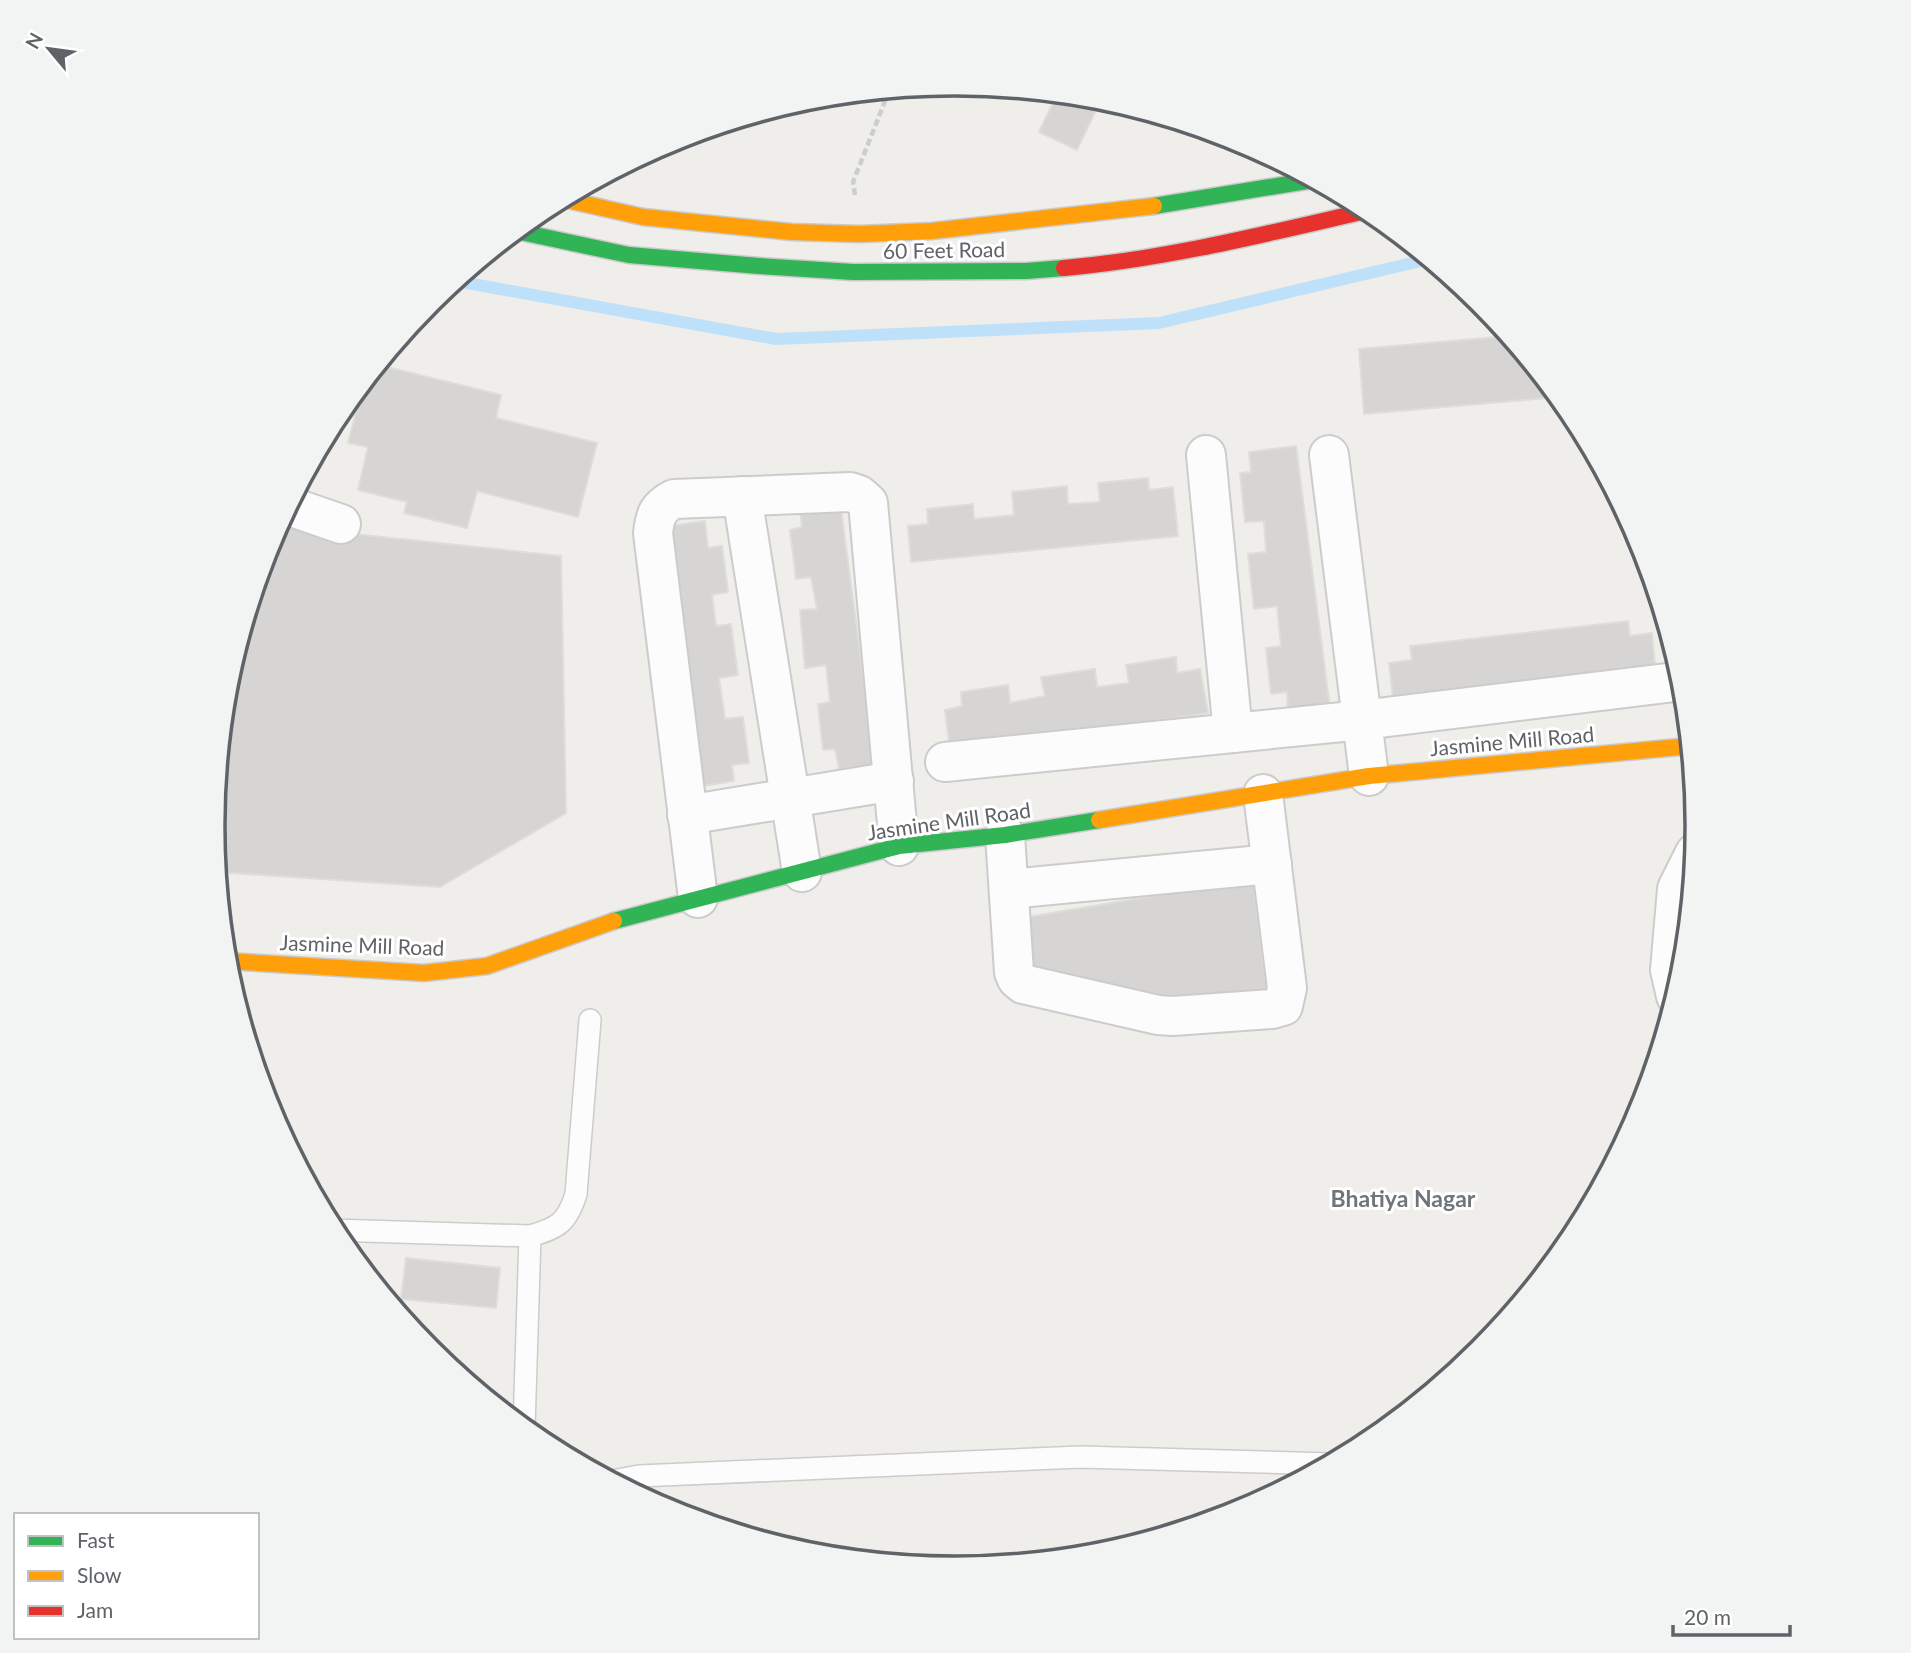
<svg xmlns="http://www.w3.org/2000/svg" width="1911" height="1653" font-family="Lato,sans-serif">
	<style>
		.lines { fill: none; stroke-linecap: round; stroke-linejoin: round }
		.stream { stroke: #bfe0f9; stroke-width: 12 }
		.building { fill: #d6d5d3; stroke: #deddd9; stroke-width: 2 }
		.lane-casing { stroke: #cbcccc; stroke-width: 24 }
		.street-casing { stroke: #cbcccc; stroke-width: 42 }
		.fast-casing { stroke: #cacacb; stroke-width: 19 }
		.slow-casing { stroke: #cacacb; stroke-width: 19 }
		.jam-casing { stroke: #cacacb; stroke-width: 19 }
		.path { stroke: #cacfcc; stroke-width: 4.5; stroke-dasharray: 7 3.5; stroke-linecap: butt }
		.lane { stroke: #fdfcfc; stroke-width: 21 }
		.street { stroke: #fdfcfc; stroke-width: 38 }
		.fast { stroke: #30b455; stroke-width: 16 }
		.slow { stroke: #ff9f0a; stroke-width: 16 }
		.jam { stroke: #e5322d; stroke-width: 16 }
		.labels { text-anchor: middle; stroke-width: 6; stroke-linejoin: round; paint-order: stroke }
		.street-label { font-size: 21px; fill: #5f6368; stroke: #fff }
		.neighbourhood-label { font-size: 23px; font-weight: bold; fill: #70757a; stroke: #fff }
		.rim { fill: none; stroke: #5f6368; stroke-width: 3.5 }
	</style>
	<rect width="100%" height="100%" fill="#efeeea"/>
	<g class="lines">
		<path class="stream" d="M456,281L776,339L1159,323L1429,259"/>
	</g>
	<g class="building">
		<path d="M1057,94L1071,95L1097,108L1077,150L1039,132Z"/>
		<path d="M1509,336L1559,397L1364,414L1359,349Z"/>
		<path d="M379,365L501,395L496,418L597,443L578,517L477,491L467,528L404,513L407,502L358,490L368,447L348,443L359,401L351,399Z"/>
		<path d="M1296,446L1330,708L1288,713L1287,692L1271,694L1266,648L1281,646L1277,606L1254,609L1248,554L1266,552L1264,521L1245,522L1240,473L1251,472L1249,452Z"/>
		<path d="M1148,478L1149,490L1173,487L1178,536L911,562L908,526L928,524L927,509L973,504L974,519L1014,515L1012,492L1067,486L1068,504L1100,502L1098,483Z"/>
		<path d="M840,502L875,765L839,769L835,749L823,750L818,704L830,702L826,665L805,668L800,610L817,609L811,577L796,579L790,530L802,527L800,509Z"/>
		<path d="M705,521L708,548L722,546L728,592L712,595L716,626L731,624L738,675L719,678L725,719L743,717L749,763L732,765L734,781L697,787L663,527Z"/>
		<path d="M278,526L561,556L566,813L440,887L217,872L213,826L227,681L270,542Z"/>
		<path d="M1628,621L1630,636L1652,633L1656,677L1394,707L1389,663L1412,660L1410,646Z"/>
		<path d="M1176,657L1177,673L1200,669L1208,713L950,750L945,710L962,706L961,692L1008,685L1010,703L1045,696L1041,677L1095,669L1097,687L1129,683L1126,665Z"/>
		<path d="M1253,879L1265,978L1273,977L1275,1000L1164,998L1023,975L1016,919Z"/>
		<path d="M406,1258L500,1268L496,1308L401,1299Z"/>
	</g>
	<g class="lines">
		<defs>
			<g id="lane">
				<path d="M333,1230L530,1236C558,1228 567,1223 576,1194L590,1020"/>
				<path d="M524,1428L530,1236"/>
				<path d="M612,1481L639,1476L1080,1457L1331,1464"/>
			</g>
			<g id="street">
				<path d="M1206,455L1233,733"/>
				<path d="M1329,455L1369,776"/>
				<path d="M742,496L802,872"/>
				<path d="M289,506L341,524"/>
				<path d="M945,762L1362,720L1683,681"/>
				<path d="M687,815L894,781"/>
				<path d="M1005,835L1014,972L1017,979L1023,984L1158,1015L1173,1016L1272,1009L1283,1006L1287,988L1263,794"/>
				<path d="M1009,889L1272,864"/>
				<path d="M698,898L653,533C655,515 658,507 674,499L850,492L859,495L868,503L899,846"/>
				<path d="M1676,996L1670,970L1677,889L1695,853"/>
			</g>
			<g id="fast">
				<path d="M1154,206L1313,180"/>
				<path d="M516,231L629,255L759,266L853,272L1026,271L1064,268"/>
				<path d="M614,921L899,846L1005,835L1099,820"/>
			</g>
			<g id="slow">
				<path d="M563,199L643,217L792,232L860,234L932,231L1154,206"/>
				<path d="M1099,820L1369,776L1690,746"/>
				<path d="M226,961L424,973L487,966L614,921"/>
			</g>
			<path id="jam" d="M1064,268C1167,259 1269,233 1370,210"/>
		</defs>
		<use href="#lane" class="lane-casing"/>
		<use href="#street" class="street-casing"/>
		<use href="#fast" class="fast-casing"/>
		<use href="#slow" class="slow-casing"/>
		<use href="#jam" class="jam-casing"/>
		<path class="path" d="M855,195L853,182L889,91"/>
		<use href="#lane" class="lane"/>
		<use href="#street" class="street"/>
		<use href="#fast" class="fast"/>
		<use href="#slow" class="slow"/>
		<use href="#jam" class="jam"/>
	</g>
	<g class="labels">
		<g class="street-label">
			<text transform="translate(944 251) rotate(-1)" y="7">60 Feet Road</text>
			<text transform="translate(1512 742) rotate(-5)" y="7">Jasmine Mill Road</text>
			<text transform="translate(949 822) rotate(-8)" y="7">Jasmine Mill Road</text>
			<text transform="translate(362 946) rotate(2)" y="7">Jasmine Mill Road</text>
		</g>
		<g class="neighbourhood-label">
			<text x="1403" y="1207">Bhatiya Nagar</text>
		</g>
	</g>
	<path d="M0 0H1911V1653H0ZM225 826a730 730 0 1 1 1460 0a730 730 0 1 1-1460 0Z" fill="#f2f3f3" fill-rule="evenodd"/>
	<path class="rim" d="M225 826a730 730 0 1 1 1460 0a730 730 0 1 1-1460 0Z"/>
	<rect x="14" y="1513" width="245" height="126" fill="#ffffff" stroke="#bfc1c3" stroke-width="2"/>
	<rect x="28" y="1536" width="35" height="10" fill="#30b455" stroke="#bfc1c3" stroke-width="2"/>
	<text x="77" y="1548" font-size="21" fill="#5f6368">Fast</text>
	<rect x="28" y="1571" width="35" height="10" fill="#ff9f0a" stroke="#bfc1c3" stroke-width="2"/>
	<text x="77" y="1583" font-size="21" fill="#5f6368">Slow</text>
	<rect x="28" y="1606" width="35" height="10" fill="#e5322d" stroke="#bfc1c3" stroke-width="2"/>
	<text x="77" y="1618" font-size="21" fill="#5f6368">Jam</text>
	<g transform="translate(49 49) rotate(299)" stroke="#ffffff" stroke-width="5" paint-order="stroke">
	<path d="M0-5L12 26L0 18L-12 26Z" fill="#5f6368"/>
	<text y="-10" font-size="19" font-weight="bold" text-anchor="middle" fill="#5f6368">N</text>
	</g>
	<path d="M1673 1625v10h117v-10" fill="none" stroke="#5f6368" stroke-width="3.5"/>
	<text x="1684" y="1625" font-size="21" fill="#5f6368" stroke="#ffffff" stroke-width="5" paint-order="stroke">20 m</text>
</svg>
